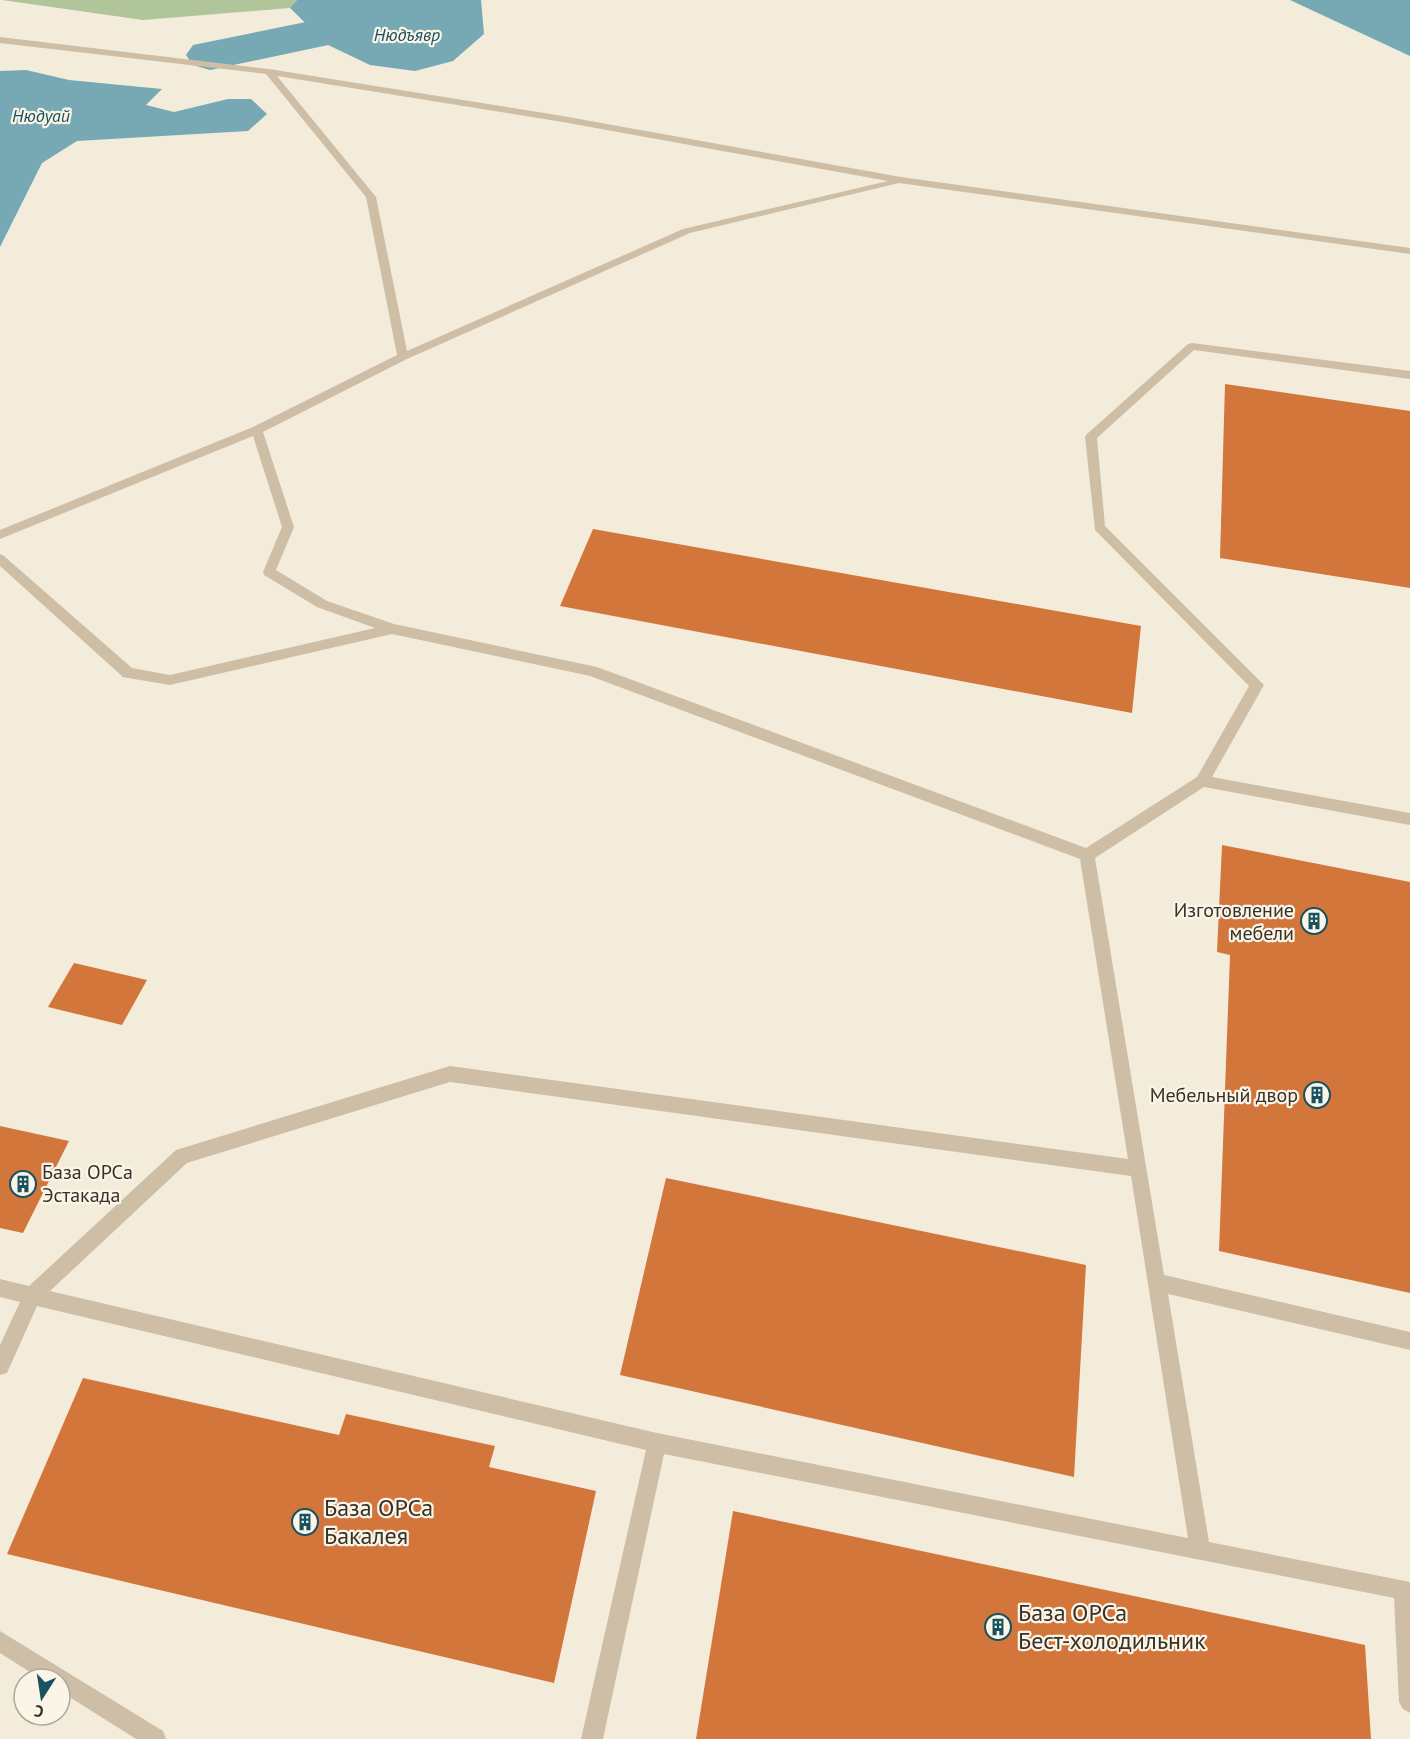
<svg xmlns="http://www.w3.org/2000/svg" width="1410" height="1739" font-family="'PT Sans',sans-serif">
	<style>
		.green { fill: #b0c59a }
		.water { fill: #77a9b5 }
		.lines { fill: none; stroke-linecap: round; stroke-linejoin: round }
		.river { fill: #77a9b5; fill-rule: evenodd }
		.building { fill: #d2763c }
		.lane { fill: #cebea6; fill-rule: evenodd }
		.labels { text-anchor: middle; stroke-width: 4.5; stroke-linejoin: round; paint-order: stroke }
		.far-water-label { font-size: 18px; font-style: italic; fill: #18515f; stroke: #fbf5e8 }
		.poi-label { font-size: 20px; fill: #393027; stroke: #fbf5e8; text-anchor: end }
		.near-poi-label { font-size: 24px; fill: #393027; stroke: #fbf5e8; text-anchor: start }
	</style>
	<rect width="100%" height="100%" fill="#f4ecdb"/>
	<path class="green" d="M2,0H297L290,8L143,20Z"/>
	<g class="water">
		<path d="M297,0H481L484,34L453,61L415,71L370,65L328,45L290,8Z"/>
		<path d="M1290,0H1410V56Z"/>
		<path d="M26,70L69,80L162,89L146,105L174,112L228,99H251L267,114L248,131L77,141L42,163L0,247V71Z"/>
	</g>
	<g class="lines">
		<path class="river" d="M316,20L333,24L340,34L333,44L210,70L193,65L186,55L193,45Z"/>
	</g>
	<g class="building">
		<path d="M1225,384L1410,411V588L1220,558Z"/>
		<path d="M593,529L1141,626L1132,713L560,606Z"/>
		<path d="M1222,845L1410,882V1293L1219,1251L1230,955L1217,952Z"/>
		<path d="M74,963L147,980L122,1025L48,1007Z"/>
		<path d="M0,1126L69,1141L23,1233L0,1228Z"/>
		<path d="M666,1178L1086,1265L1074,1477L620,1375Z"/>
		<path d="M83,1378L339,1435L346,1414L495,1446L489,1467L596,1491L554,1683L7,1554Z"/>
		<path d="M733,1511L1365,1645L1371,1739H696Z"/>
	</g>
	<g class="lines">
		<g class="lane">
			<path d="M0,37L269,69L557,115L901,177L1410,248V254L899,183L690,233L407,359L263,432L294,527L276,570L327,601L394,624L597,667L1086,848L1197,777L1249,686L1095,530L1085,437L1087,434L1188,344L1192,343L1410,371V379L1194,350L1097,438L1105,526L1264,685L1212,777L1410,813V825L1204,787L1095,858L1164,1275L1410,1332V1350L1168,1294L1209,1542L1410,1582V1713L1403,1709L1399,1702L1394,1598L664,1454L603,1739H581L646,1450L37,1306L7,1373L0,1375V1345L20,1302L0,1297V1279L29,1286L176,1150L450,1066L1128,1159L1080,859L590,676L392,634L170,685L128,678L123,677L0,566V554L4,556L132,668L170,675L375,628L317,607L264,575L263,572L282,527L253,436L0,539V530L253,427L397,355L366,197L266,74L0,43ZM277,76L557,121L888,181L683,229L407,351L376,197ZM450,1082L1131,1176L1188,1538L657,1433L50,1291L187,1163Z"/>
			<path d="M0,1631L163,1731L166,1739H136L60,1691V1679H41L0,1653Z"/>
		</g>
	</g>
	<defs>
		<symbol id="building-ring" viewBox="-11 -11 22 22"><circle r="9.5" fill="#fbf5e8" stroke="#18515f" stroke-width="1.5"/><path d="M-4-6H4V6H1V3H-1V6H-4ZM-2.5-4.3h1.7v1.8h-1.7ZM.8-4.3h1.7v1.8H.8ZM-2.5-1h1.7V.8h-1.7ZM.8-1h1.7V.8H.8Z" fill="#18515f"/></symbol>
	</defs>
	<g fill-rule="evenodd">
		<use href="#building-ring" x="1299" y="906" width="30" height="30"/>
		<use href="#building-ring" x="1302" y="1080" width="30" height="30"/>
		<use href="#building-ring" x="8" y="1169" width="30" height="30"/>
		<use href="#building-ring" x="290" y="1507" width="30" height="30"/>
		<use href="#building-ring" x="983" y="1612" width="30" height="30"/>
	</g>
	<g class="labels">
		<g class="far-water-label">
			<text x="407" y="41">Нюдъявр</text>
			<text x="41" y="122">Нюдуай</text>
		</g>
		<g class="poi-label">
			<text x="1294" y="917">Изготовление<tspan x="1294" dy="23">мебели</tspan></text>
			<text x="1298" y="1102">Мебельный двор</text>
			<text x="42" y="1179" text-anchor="start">База ОРСа<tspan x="42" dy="23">Эстакада</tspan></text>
		</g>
		<g class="near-poi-label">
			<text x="324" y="1516">База ОРСа<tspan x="324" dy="28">Бакалея</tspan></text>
			<text x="1018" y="1621">База ОРСа<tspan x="1018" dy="28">Бест-холодильник</tspan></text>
		</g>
	</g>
	<g transform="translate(42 1697) rotate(192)"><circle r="28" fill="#fbf5e8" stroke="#ada69b" stroke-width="1.5"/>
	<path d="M0-4.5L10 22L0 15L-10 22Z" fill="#18515f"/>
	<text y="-9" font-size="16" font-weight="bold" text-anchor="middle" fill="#393027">С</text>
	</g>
</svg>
